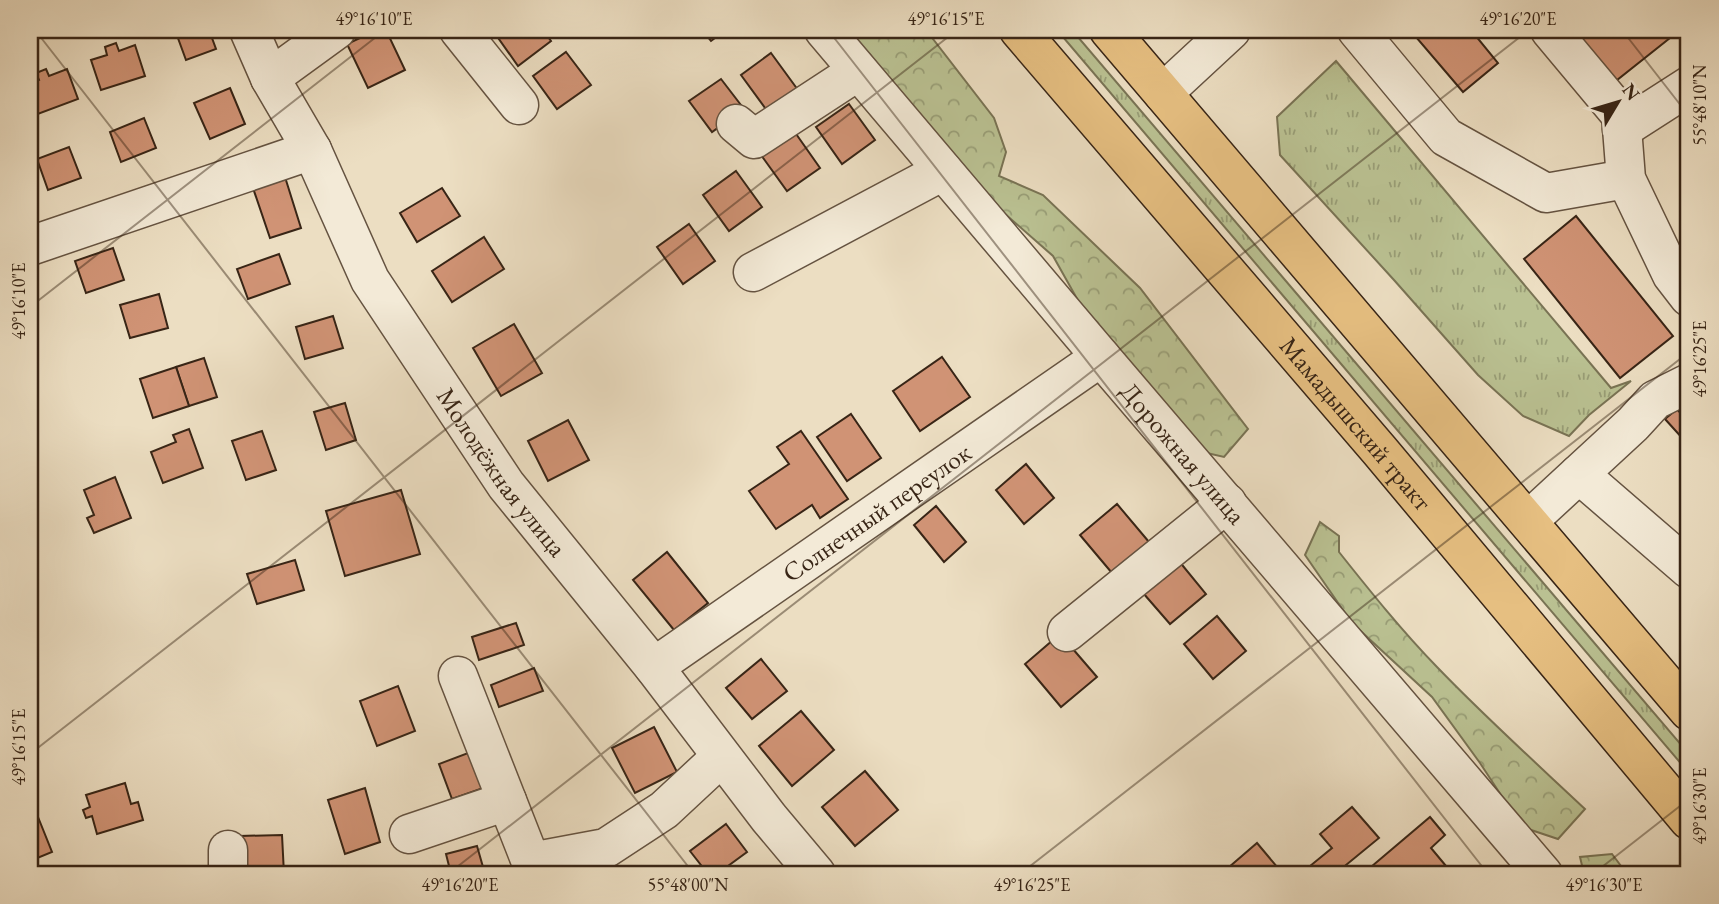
<svg xmlns="http://www.w3.org/2000/svg" width="1719" height="904" font-family="'EB Garamond',serif">
	<style>
		.grass { fill: url(#grass-tufts); stroke: #797354; stroke-width: 2 }
		.forest { fill: url(#forest-crowns); stroke: #797354; stroke-width: 2 }
		.building { fill: #d09375; stroke: #382516; stroke-width: 2 }
		.lines { fill: none; stroke-linecap: round; stroke-linejoin: round }
		.minor-casing { stroke: #655341; stroke-width: 41 }
		.major-casing { stroke: #382516; stroke-width: 41 }
		.minor { stroke: #f3ead7; stroke-width: 38 }
		.major { stroke: #e6bf81; stroke-width: 38 }
		.ticks { fill: none; stroke: #382516; stroke-width: 2; stroke-opacity: 0.45 }
		.labels { text-anchor: middle; stroke-width: 7; stroke-linejoin: round; paint-order: stroke }
		.street-label { font-size: 26px; fill: #382516; stroke: #f3ead7 }
		.neatline { fill: none; stroke: #382516; stroke-width: 2.5 }
		.ticks-label { font-size: 18px; text-anchor: middle; fill: #382516 }
	</style>
	<defs>
		<pattern id="grass-tufts" width="24" height="20" patternUnits="userSpaceOnUse" patternTransform="scale(1.75)"><rect width="24" height="20" fill="#bac192"/><path d="M3 7l-1-3M5 7V3M7 7l1-3M15 17l-1-3M17 17v-4M19 17l1-3" fill="none" stroke="#989d76"/></pattern>
		<pattern id="forest-crowns" width="20" height="18" patternUnits="userSpaceOnUse" patternTransform="scale(1.75)"><rect width="20" height="18" fill="#bac192"/><path d="M2 6a3 3 0 1 1 6 0M12 15a3 3 0 1 1 6 0" fill="none" stroke="#989d76"/></pattern>
	</defs>
	<rect width="100%" height="100%" fill="#ecdec2"/>
	<filter id="stains"><feTurbulence type="fractalNoise" baseFrequency=".00286" numOctaves="4"/><feColorMatrix values="0 0 0 0 .2 0 0 0 0 .09 0 0 0 0 .02 0 0 0 .5 -.17"/></filter>
	<radialGradient id="worn" r=".72"><stop offset=".6" stop-color="#630" stop-opacity="0"/><stop offset="1" stop-color="#630" stop-opacity=".3"/></radialGradient>
	<g class="grass">
		<path d="M1057,30H1072L1689,754V773Z"/>
		<path d="M1336,61L1611,388L1631,381L1589,415L1569,436L1523,416L1478,375L1394,280L1280,155L1277,117Z"/>
	</g>
	<g class="forest">
		<path d="M840,30H926L994,118L1006,152L999,176L1043,195L1140,288L1248,429L1224,457L1194,450L1080,304L1053,256L996,206Z"/>
		<path d="M1320,522L1339,536V552C1370,591 1402,631 1437,667C1484,716 1535,762 1585,809L1558,839L1522,827L1480,763L1432,697L1352,623L1305,555Z"/>
		<path d="M1612,854L1627,874H1584L1580,857Z"/>
	</g>
	<g class="building">
		<path d="M175,30H209L216,49L186,60Z"/>
		<path d="M377,30H386L405,70L368,88L347,44Z"/>
		<path d="M498,30H543L551,41L518,66L494,32Z"/>
		<path d="M702,30H726L711,41Z"/>
		<path d="M1410,30H1471L1498,63L1463,92Z"/>
		<path d="M1584,30H1680L1612,84L1575,37Z"/>
		<path d="M116,43L119,51L135,45L145,76L101,90L91,60L107,55L105,47Z"/>
		<path d="M566,52L591,85L557,109L533,76Z"/>
		<path d="M771,53L798,90L768,112L741,75Z"/>
		<path d="M46,69L49,76L67,69L78,99L35,115L30,103V83L39,80L36,73Z"/>
		<path d="M721,79L744,109L712,132L689,101Z"/>
		<path d="M230,88L245,124L210,139L194,103Z"/>
		<path d="M849,104L875,140L842,164L816,127Z"/>
		<path d="M144,118L156,148L121,162L110,132Z"/>
		<path d="M794,131L820,168L787,191L761,155Z"/>
		<path d="M69,147L81,178L48,190L37,159Z"/>
		<path d="M736,171L762,207L729,231L703,195Z"/>
		<path d="M285,177L301,228L270,238L253,188Z"/>
		<path d="M442,188L460,216L417,242L400,213Z"/>
		<path d="M1576,216L1673,336L1620,378L1524,259Z"/>
		<path d="M689,224L715,261L683,284L657,247Z"/>
		<path d="M484,237L504,269L452,302L432,271Z"/>
		<path d="M113,248L124,280L86,293L75,261Z"/>
		<path d="M279,254L290,284L248,299L237,269Z"/>
		<path d="M159,294L168,328L130,338L120,305Z"/>
		<path d="M333,316L343,348L305,359L296,327Z"/>
		<path d="M514,324L542,373L501,396L473,348Z"/>
		<path d="M942,357L970,397L920,431L893,391Z"/>
		<path d="M204,358L217,397L189,406L176,367Z"/>
		<path d="M176,367L189,406L153,418L140,379Z"/>
		<path d="M345,403L356,440L326,450L314,412Z"/>
		<path d="M1677,409L1689,423V435L1684,440L1665,419Z"/>
		<path d="M851,414L881,458L847,481L817,437Z"/>
		<path d="M568,420L589,460L548,481L528,441Z"/>
		<path d="M189,429L203,468L163,483L151,452L176,442L173,435Z"/>
		<path d="M262,431L276,470L246,480L232,441Z"/>
		<path d="M801,431L848,499L820,518L812,505L776,529L749,491L789,464L777,447Z"/>
		<path d="M1026,464L1054,498L1024,524L996,490Z"/>
		<path d="M115,477L131,518L94,533L87,518L94,515L84,490Z"/>
		<path d="M401,490L420,554L345,576L326,511Z"/>
		<path d="M1117,504L1149,542L1112,573L1080,535Z"/>
		<path d="M936,506L966,542L944,562L914,525Z"/>
		<path d="M667,552L708,603L674,630L633,580Z"/>
		<path d="M1174,555L1206,594L1170,624L1137,586Z"/>
		<path d="M295,560L304,590L257,604L247,574Z"/>
		<path d="M1217,616L1246,651L1213,679L1184,644Z"/>
		<path d="M516,623L524,645L479,660L472,637Z"/>
		<path d="M1060,634L1097,677L1061,707L1025,664Z"/>
		<path d="M761,659L787,691L752,719L726,688Z"/>
		<path d="M534,668L543,691L499,707L491,685Z"/>
		<path d="M398,686L415,731L377,746L360,701Z"/>
		<path d="M801,711L834,750L792,786L759,746Z"/>
		<path d="M654,727L677,772L635,793L612,748Z"/>
		<path d="M476,750L489,786L452,799L439,764Z"/>
		<path d="M865,771L898,810L855,846L822,807Z"/>
		<path d="M125,783L131,804L138,802L143,820L97,834L92,816L86,818L83,810L90,807L86,795Z"/>
		<path d="M365,788L380,842L345,854L328,800Z"/>
		<path d="M1352,807L1379,838L1335,874H1317L1310,866L1332,848L1320,834Z"/>
		<path d="M36,812L52,852L30,861V814Z"/>
		<path d="M1430,817L1445,835L1431,848L1446,866L1437,874H1367L1365,872Z"/>
		<path d="M726,824L747,852L717,874H708L690,851Z"/>
		<path d="M282,835L284,874H241L240,836Z"/>
		<path d="M1257,843L1283,874H1221Z"/>
		<path d="M477,846L485,874H451L446,854Z"/>
		<path d="M765,868L769,874H755Z"/>
	</g>
	<g class="lines">
		<defs>
			<g id="minor">
				<path id="s1" d="M249,30L270,78L312,150L370,280L506,485L654,667L769,818L816,874"/>
				<path d="M459,30L519,105"/>
				<path id="s2" d="M824,30L1101,357L1543,874"/>
				<path d="M1357,30L1446,137L1546,193L1626,179"/>
				<path d="M1550,30L1621,115L1626,179L1672,275L1689,297"/>
				<path d="M270,78L336,30"/>
				<path d="M1163,93L1231,30"/>
				<path d="M736,124L754,139L858,71"/>
				<path d="M1622,129L1689,86"/>
				<path d="M30,246L312,150"/>
				<path d="M753,272L943,171"/>
				<path d="M1579,474L1689,569"/>
				<path d="M1528,521L1633,424L1655,400L1689,383"/>
				<path d="M1067,632L1227,503"/>
				<path id="s3" d="M654,667L1101,357"/>
				<path d="M458,676L531,862L606,848L664,810L721,757"/>
				<path d="M409,834L507,801"/>
				<path d="M228,874V850"/>
			</g>
			<g id="major">
				<path id="s4" d="M1019,30L1380,451L1689,820"/>
				<path d="M1109,30L1689,711"/>
			</g>
		</defs>
		<use href="#minor" class="minor-casing"/>
		<use href="#major" class="major-casing"/>
		<use href="#minor" class="minor"/>
		<use href="#major" class="major"/>
	</g>
	<path class="ticks" d="M35,30L694,874M828,30L1488,874M1622,30L1689,116M30,307L385,30M30,754L957,30M448,874L1529,30M1020,874L1689,352M1593,874L1689,799"/>
	<g class="labels">
		<g class="street-label">
			<text dy="9" stroke="none"><textPath href="#s4" startOffset="518">Мамадышский тракт</textPath></text>
			<text dy="9" stroke="none"><textPath href="#s2" startOffset="555">Дорожная улица</textPath></text>
			<text dy="9" stroke="none"><textPath href="#s1" startOffset="511">Молодёжная улица</textPath></text>
			<text dy="9" stroke="none"><textPath href="#s3" startOffset="271">Солнечный переулок</textPath></text>
		</g>
	</g>
	<rect width="1719" height="904" fill="none" stroke="#ecdec2" stroke-width="77"/>
	<g transform="translate(1618 102) rotate(52)" stroke="#f3ead7" stroke-width="5" paint-order="stroke">
	<path d="M0-5L12 26L0 18L-12 26Z" fill="#382516"/>
	<text y="-10" font-size="19" font-weight="bold" text-anchor="middle" fill="#382516">N</text>
	</g>
	<rect x="38" y="38" width="1642" height="828" class="neatline"/>
	<g class="ticks-label">
		<text x="374" y="25">49°16'10"E</text>
		<text x="946" y="25">49°16'15"E</text>
		<text x="1518" y="25">49°16'20"E</text>
		<text transform="translate(1700 105) rotate(-90)" y="6">55°48'10"N</text>
		<text transform="translate(19 301) rotate(-90)" y="6">49°16'10"E</text>
		<text transform="translate(1700 359) rotate(-90)" y="6">49°16'25"E</text>
		<text transform="translate(19 747) rotate(-90)" y="6">49°16'15"E</text>
		<text transform="translate(1700 806) rotate(-90)" y="6">49°16'30"E</text>
		<text x="460" y="891">49°16'20"E</text>
		<text x="688" y="891">55°48'00"N</text>
		<text x="1032" y="891">49°16'25"E</text>
		<text x="1604" y="891">49°16'30"E</text>
	</g>
	<rect width="100%" height="100%" filter="url(#stains)"/>
	<rect width="100%" height="100%" fill="url(#worn)"/>
</svg>
